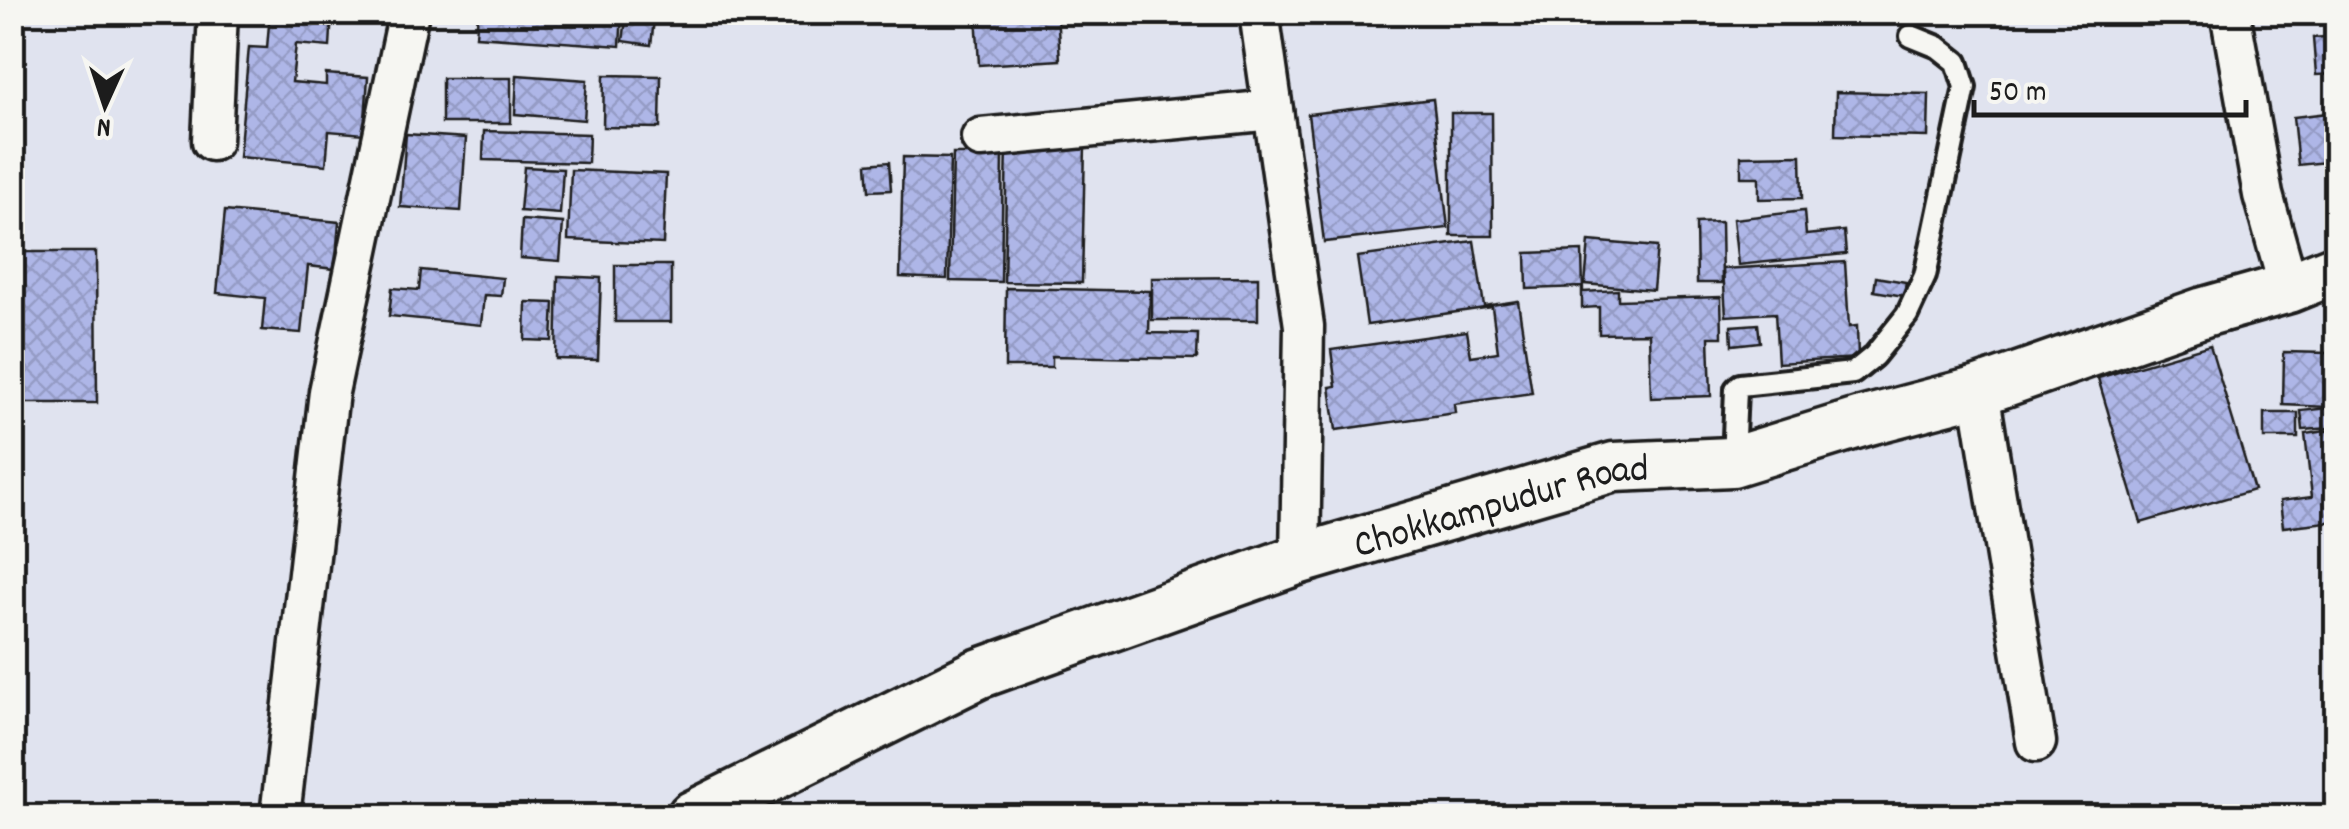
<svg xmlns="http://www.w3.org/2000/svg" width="2349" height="829" font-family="Dekko,sans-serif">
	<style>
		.building { fill: url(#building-cross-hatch); stroke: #1c1c1c; stroke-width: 2.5 }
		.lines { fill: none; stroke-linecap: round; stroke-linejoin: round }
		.service-casing { stroke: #1c1c1c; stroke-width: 28 }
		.minor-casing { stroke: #1c1c1c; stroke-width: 45 }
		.tertiary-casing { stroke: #1c1c1c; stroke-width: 55 }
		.service { stroke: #f6f6f2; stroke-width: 20 }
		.minor { stroke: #f6f6f2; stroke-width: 38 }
		.tertiary { stroke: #f6f6f2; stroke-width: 48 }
		.labels { text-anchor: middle; stroke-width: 9; stroke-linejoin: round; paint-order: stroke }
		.street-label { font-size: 40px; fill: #1c1c1c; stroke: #f6f6f2 }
	</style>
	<defs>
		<pattern id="building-cross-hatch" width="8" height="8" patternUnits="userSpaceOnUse" patternTransform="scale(2.5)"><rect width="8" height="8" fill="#aeb6e7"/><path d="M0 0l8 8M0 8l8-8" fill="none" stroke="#959cc6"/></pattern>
	</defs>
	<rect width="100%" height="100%" fill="#e0e3ef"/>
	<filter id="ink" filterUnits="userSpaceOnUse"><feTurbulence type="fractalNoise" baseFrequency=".01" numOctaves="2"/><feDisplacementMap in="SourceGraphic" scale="20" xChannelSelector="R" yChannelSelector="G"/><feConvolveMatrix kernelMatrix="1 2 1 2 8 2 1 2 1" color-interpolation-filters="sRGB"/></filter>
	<g filter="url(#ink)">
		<g class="building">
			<path d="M270,12H332L330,47L296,44L292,82L326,85V74L368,77L364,134L329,131L326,165L239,157L249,47L267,48Z"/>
			<path d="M478,12H622L620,46L476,36Z"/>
			<path d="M627,12H655L651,45L623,41Z"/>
			<path d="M976,12H1057L1060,60L979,65Z"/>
			<path d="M2336,36V74L2316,75L2313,38Z"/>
			<path d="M517,75L587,80L584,120L515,114Z"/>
			<path d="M604,75L661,76L660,128L603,127Z"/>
			<rect x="442" y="78" width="69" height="45"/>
			<path d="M1836,92L1929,94L1928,137L1835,135Z"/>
			<path d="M1433,99L1448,228L1324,242L1308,114Z"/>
			<path d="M2336,112V161L2298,165L2293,117Z"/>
			<path d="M1451,113H1492L1493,236H1451Z"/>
			<path d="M484,131L589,134L588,163L483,160Z"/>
			<path d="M406,134L466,138L461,211L400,207Z"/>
			<path d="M1007,144L1085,145L1082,283L1004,282Z"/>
			<path d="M953,154H1003L1001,282L950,281Z"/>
			<path d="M1801,155L1802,198L1759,199V177H1741V156Z"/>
			<path d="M903,157L950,158L947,279L900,277Z"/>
			<path d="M889,162L891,190L869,191L867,164Z"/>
			<path d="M524,167L563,169L560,214L520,211Z"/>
			<path d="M571,170L666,174L663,244L568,240Z"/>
			<path d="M225,211L339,222L335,269L308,266L301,333L262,330L265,298L217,293Z"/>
			<path d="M1804,211L1806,235L1844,231L1846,254L1738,265L1733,219Z"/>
			<path d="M522,220L563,223L560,261L520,258Z"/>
			<path d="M1721,222L1722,283H1697L1696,223Z"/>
			<path d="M1474,241L1484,306L1518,301L1532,393L1454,404L1455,413L1336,430L1330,387L1336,386L1331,350L1467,331L1471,356L1498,352L1492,307L1367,325L1357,257Z"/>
			<path d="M1589,241L1657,247L1653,290L1585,284Z"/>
			<path d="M1582,251L1583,292L1618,290V300L1721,297L1722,337H1709L1711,396L1651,398L1649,333L1599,334V307L1582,308V287L1527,289L1526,253Z"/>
			<path d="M20,252H96L97,403H22Z"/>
			<path d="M1845,262L1849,327L1857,326L1858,358L1778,363L1775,313L1726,316L1723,269Z"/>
			<rect x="615" y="265" width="56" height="57"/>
			<path d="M421,270L503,278L501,296L484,295L481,325L389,316L392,288L419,290Z"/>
			<path d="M558,276L601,278L598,360L556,359Z"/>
			<path d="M1258,277V320H1152V278Z"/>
			<path d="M1876,277L1906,282L1904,296L1874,291Z"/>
			<path d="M1006,288L1150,291L1149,333L1198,334L1197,359L1052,356V367H1005Z"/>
			<path d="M526,302L554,303L552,341L525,340Z"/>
			<path d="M1758,324L1760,342L1732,345L1731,326Z"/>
			<path d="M2210,345L2254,490L2141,523L2098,378Z"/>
			<path d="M2284,352L2329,353L2328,407L2283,405Z"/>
			<path d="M2329,408L2331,428L2303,430L2301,411Z"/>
			<rect x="2264" y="413" width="34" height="25"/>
			<path d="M2333,430L2336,461V521L2283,527L2280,501L2312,497L2305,434Z"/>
		</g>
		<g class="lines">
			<defs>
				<path id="service" d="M1733,460L1736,389L1740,385L1853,373L1874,356L1907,315L1925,276L1965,87L1957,62L1938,47L1911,36"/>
				<g id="minor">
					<path d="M1259,12L1304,326L1300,559"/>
					<path d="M2230,12L2263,195L2289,288"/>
					<path d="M981,138L1273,110"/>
					<path d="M212,141L218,12"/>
					<path d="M1979,391L2036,742"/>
					<path d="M280,816L329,392L409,12"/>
				</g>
				<g id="tertiary">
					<path id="s1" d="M692,816L978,674L1300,559L1614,467L1732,462L1865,421L1979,391L2204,312L2289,288L2336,269"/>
				</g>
			</defs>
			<use href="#service" class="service-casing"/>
			<use href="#minor" class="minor-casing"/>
			<use href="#tertiary" class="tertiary-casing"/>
			<use href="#service" class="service"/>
			<use href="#minor" class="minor"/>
			<use href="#tertiary" class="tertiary"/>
		</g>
	</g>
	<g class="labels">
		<g class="street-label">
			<text dy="14" stroke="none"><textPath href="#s1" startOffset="870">Chokkampudur Road</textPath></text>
		</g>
	</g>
	<rect width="2349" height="829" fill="none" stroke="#f6f6f2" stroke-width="50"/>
	<rect x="25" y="25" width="2299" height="779" fill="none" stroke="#1c1c1c" stroke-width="4" filter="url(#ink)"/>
	<g transform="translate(105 105) rotate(183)" stroke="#f6f6f2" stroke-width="8" paint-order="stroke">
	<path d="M0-8L18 38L0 25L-18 38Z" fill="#1c1c1c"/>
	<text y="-15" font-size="28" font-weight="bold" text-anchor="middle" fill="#1c1c1c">N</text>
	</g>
	<path d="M1974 100v15h272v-15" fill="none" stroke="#1c1c1c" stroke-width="5"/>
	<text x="1989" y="100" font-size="30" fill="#1c1c1c" stroke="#f6f6f2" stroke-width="8" paint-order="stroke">50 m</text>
</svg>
